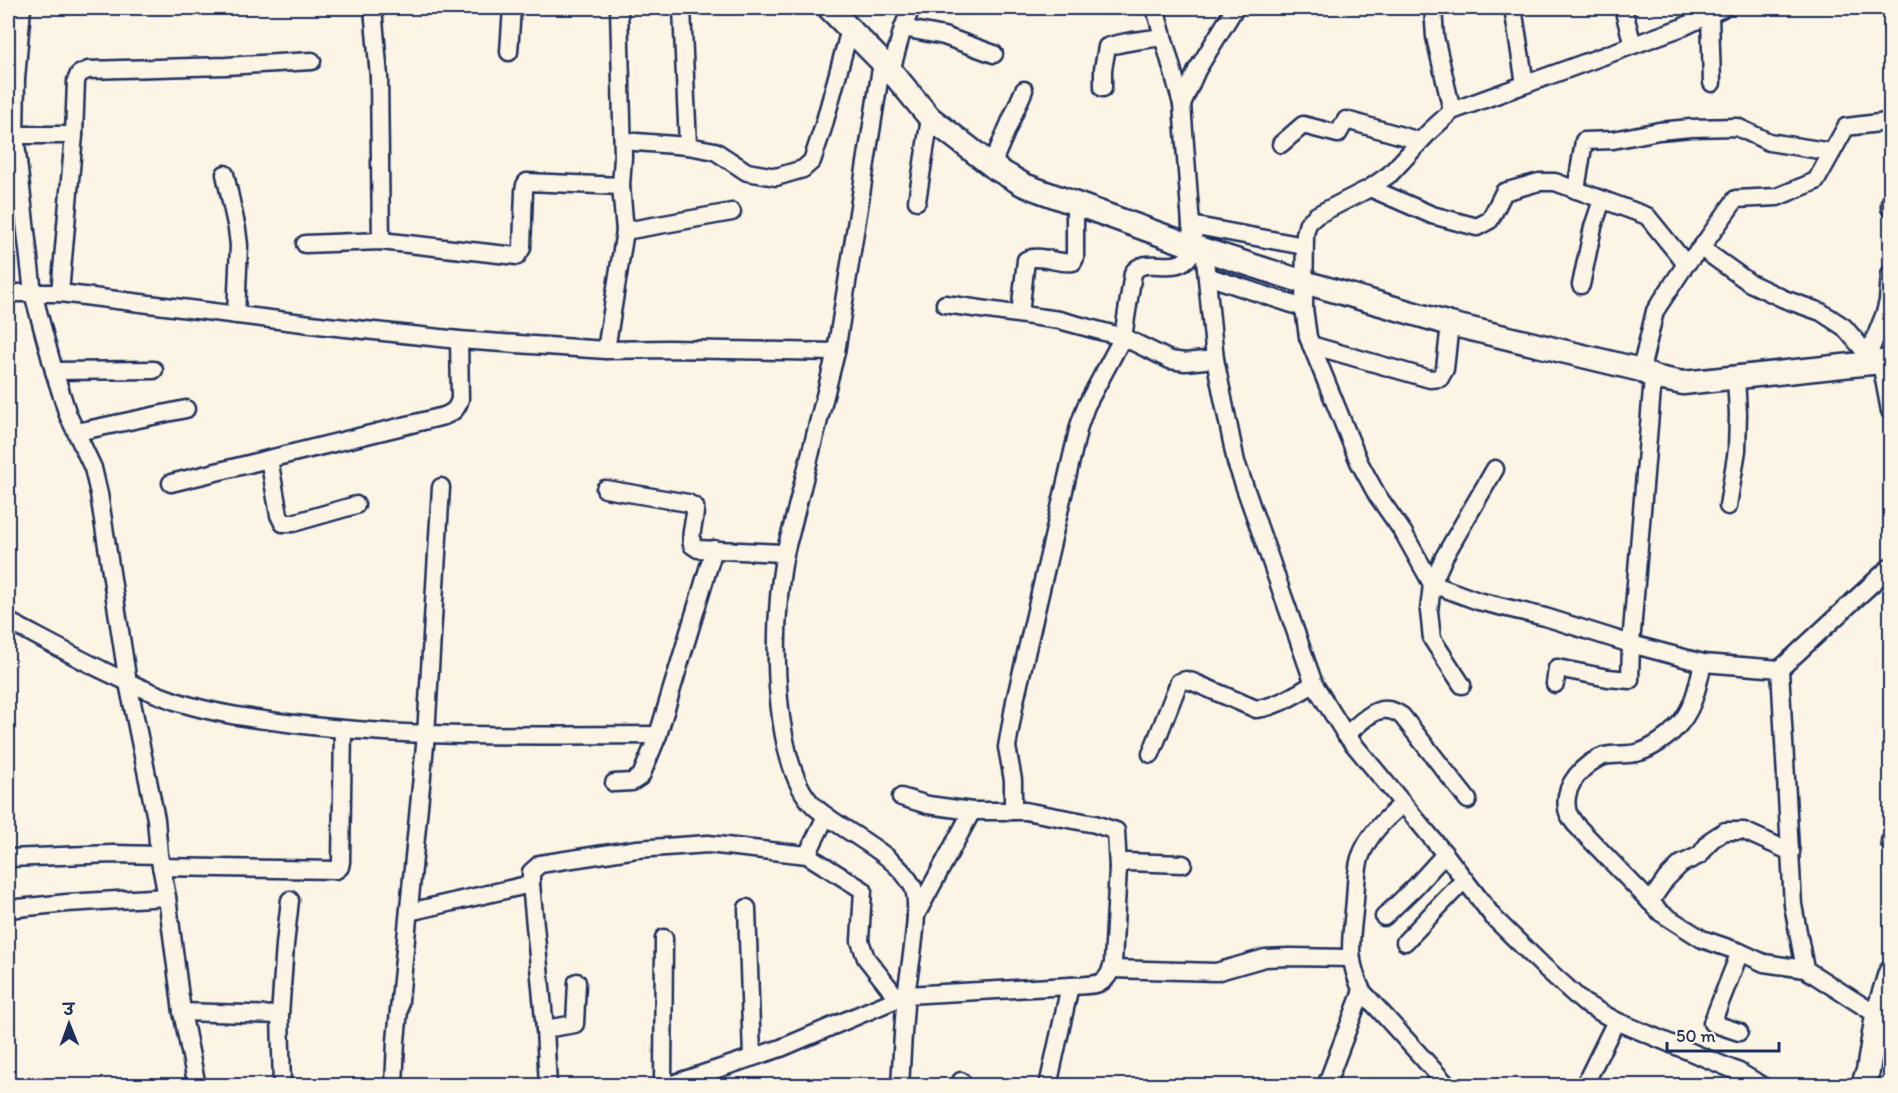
<svg xmlns="http://www.w3.org/2000/svg" width="1898" height="1093" font-family="Itim,'Playpen Sans Deva',sans-serif">
	<style>
		.lines { fill: none; stroke-linecap: round; stroke-linejoin: round }
		.street-casing { stroke: #1b2f5e; stroke-width: 21 }
		.secondary-casing { stroke: #1b2f5e; stroke-width: 27 }
		.street { stroke: #fcf5e5; stroke-width: 16 }
		.secondary { stroke: #fcf5e5; stroke-width: 22 }
	</style>
	<rect width="100%" height="100%" fill="#fcf5e5"/>
	<filter id="ink" filterUnits="userSpaceOnUse"><feTurbulence type="fractalNoise" baseFrequency=".0167" numOctaves="2"/><feDisplacementMap in="SourceGraphic" scale="12" xChannelSelector="R" yChannelSelector="G"/><feConvolveMatrix kernelMatrix="1 2 1 2 8 2 1 2 1" color-interpolation-filters="sRGB"/></filter>
	<g filter="url(#ink)">
		<g class="lines">
			<defs>
				<g id="street">
					<path d="M22,8L16,79L15,135L33,293L54,371L68,415L93,468L99,494L128,683L156,819L159,855L167,897L182,1012L197,1086"/>
					<path d="M373,8L379,77L381,241"/>
					<path d="M682,8L688,146"/>
					<path d="M1433,8L1435,37L1452,111"/>
					<path d="M1513,8L1525,84"/>
					<path d="M1623,8L1633,45"/>
					<path d="M1723,8L1683,27L1452,111L1430,131L1390,174L1370,188L1317,215L1308,223L1305,234L1304,308L1308,337L1359,462L1377,495L1403,532L1432,584L1478,601L1545,617L1631,644L1703,663L1780,669L1793,905L1805,969"/>
					<path d="M1710,15L1712,83"/>
					<path d="M903,28L944,36L994,54"/>
					<path d="M509,52L512,8"/>
					<path d="M882,62L836,352L790,535C771,592 767,764 815,807C843,832 896,853 913,887C922,906 909,971 906,995C903,1025 902,1055 900,1086"/>
					<path d="M891,71L903,28L911,8"/>
					<path d="M1103,88V69L1107,47C1124,41 1144,40 1163,37"/>
					<path d="M1182,104L1197,70L1235,8"/>
					<path d="M15,135H74L76,81L79,74L88,70L226,66L312,61"/>
					<path d="M623,141L688,146L715,151L747,172L776,177L803,169L812,161L823,128L850,29"/>
					<path d="M1281,144L1303,125L1338,134L1346,120L1420,141"/>
					<path d="M995,168L996,155L1024,90"/>
					<path d="M225,174L237,229L239,245L236,315"/>
					<path d="M1370,188L1432,215L1477,227L1490,220L1504,192L1539,182H1555L1647,216L1686,264L1701,248L1750,283L1784,299L1821,312L1844,327L1874,362"/>
					<path d="M1576,190L1584,141L1613,140L1659,131L1691,128L1737,127L1769,142L1832,152"/>
					<path d="M917,201L930,118"/>
					<path d="M1890,203V208"/>
					<path d="M1191,225L1304,246"/>
					<path d="M625,231L732,212"/>
					<path d="M305,244L381,241L517,256L522,248L524,191L525,185L527,182L621,186"/>
					<path d="M1701,248L1736,199L1777,197L1816,181L1846,127L1887,122L1890,119"/>
					<path d="M1204,249L1215,359L1236,462L1314,684L1346,735L1445,854L1494,918L1542,965L1584,1003L1616,1021L1739,1072L1763,1086"/>
					<path d="M1207,276L1304,308"/>
					<path d="M1581,285L1593,227L1602,200"/>
					<path d="M8,293H60L327,326L459,340L606,350L667,349L836,352"/>
					<path d="M60,293L74,135"/>
					<path d="M945,304L1059,320L1123,337L1170,360L1185,362L1215,359"/>
					<path d="M1020,314L1026,260C1039,253 1058,265 1073,262L1075,258V203"/>
					<path d="M1311,345L1430,379L1440,378L1445,369L1450,324"/>
					<path d="M606,350L625,231L621,186L623,157L619,8"/>
					<path d="M1868,356L1885,313L1888,301L1890,274"/>
					<path d="M1881,363L1890,411"/>
					<path d="M1641,370L1655,311L1686,264"/>
					<path d="M54,371L154,370"/>
					<path d="M77,432L186,409"/>
					<path d="M269,459L279,515L283,523H293L356,505"/>
					<path d="M171,483L444,416C454,412 457,409 460,399L459,340"/>
					<path d="M605,489L688,503L695,507C696,520 689,532 692,545L698,549L784,553"/>
					<path d="M1728,506L1737,450L1738,414L1736,377"/>
					<path d="M8,621C62,649 117,681 175,701C214,714 255,719 295,724C416,739 537,735 658,735"/>
					<path d="M1703,663C1697,688 1694,710 1675,729C1667,738 1652,748 1640,752C1629,756 1615,753 1604,756C1584,763 1563,785 1567,808C1567,814 1572,819 1575,824L1661,913L1702,939L1740,952L1764,963L1805,969L1877,1015"/>
					<path d="M1780,669L1890,567"/>
					<path d="M1555,684L1557,668L1608,678L1630,680L1631,644L1653,377"/>
					<path d="M1462,685L1432,639L1429,611L1432,584L1444,557L1495,469"/>
					<path d="M1346,735C1364,720 1379,699 1402,716L1468,800"/>
					<path d="M1151,754L1179,682L1186,680L1193,682L1256,709C1277,707 1296,694 1314,684"/>
					<path d="M614,783L632,782L641,776L658,735L714,549"/>
					<path d="M901,797L928,805L972,811H1025L1095,824L1116,831L1118,868"/>
					<path d="M1403,804C1385,819 1368,835 1360,858C1356,872 1356,886 1355,900C1352,938 1345,955 1362,991L1448,1086"/>
					<path d="M1013,811V780L1007,747L1015,701L1079,426L1086,406L1123,337L1133,273C1144,255 1171,274 1187,259C1190,256 1193,251 1195,247L1191,225L1182,104L1155,8"/>
					<path d="M1890,843V841"/>
					<path d="M807,855L826,816"/>
					<path d="M8,858L113,854L159,855"/>
					<path d="M161,867L336,870L340,867L341,862L343,730"/>
					<path d="M1650,902L1666,879L1681,864L1700,855L1711,840L1725,831H1744L1791,852"/>
					<path d="M747,908L752,1057"/>
					<path d="M8,909L67,903L167,897"/>
					<path d="M409,912L531,884"/>
					<path d="M916,915L972,811"/>
					<path d="M1384,917L1416,886L1445,854"/>
					<path d="M1405,942L1464,880"/>
					<path d="M1111,969L1216,972L1265,958L1289,957L1351,958"/>
					<path d="M182,1012L280,1015"/>
					<path d="M545,1029L575,1024L577,982"/>
					<path d="M1739,1032L1712,1023L1740,952"/>
					<path d="M282,1086L280,1015L285,945L290,900"/>
					<path d="M394,1086L396,1041L426,735L441,487"/>
					<path d="M548,1086L545,1029L531,884V872L540,864L637,849L708,844L807,855L863,890L860,941L866,958L898,999"/>
					<path d="M663,1086L664,938"/>
					<path d="M666,1086L781,1048L906,995L1070,986C1093,984 1107,989 1113,963L1118,868L1122,864L1127,862L1183,864"/>
					<path d="M960,1086L961,1081"/>
					<path d="M1048,1086L1070,986"/>
					<path d="M1326,1086L1362,991"/>
					<path d="M1584,1086L1616,1021"/>
				</g>
				<g id="secondary">
					<path d="M829,8L891,71L930,118L995,168L1024,185L1195,247L1304,282L1450,324L1641,370L1653,377L1683,383L1890,361"/>
					<path d="M1862,1086L1868,1071L1877,1015L1890,973"/>
				</g>
			</defs>
			<use href="#street" class="street-casing"/>
			<use href="#secondary" class="secondary-casing"/>
			<use href="#street" class="street"/>
			<use href="#secondary" class="secondary"/>
		</g>
	</g>
	<rect width="1898" height="1093" fill="none" stroke="#fcf5e5" stroke-width="30"/>
	<rect x="15" y="15" width="1868" height="1063" fill="none" stroke="#1b2f5e" stroke-width="2" filter="url(#ink)"/>
	<g transform="translate(69 1024) rotate(359)" stroke="#fcf5e5" stroke-width="4.5" paint-order="stroke">
	<path d="M0-4.5L10 22L0 15L-10 22Z" fill="#1b2f5e"/>
	<text y="-9" font-size="16" font-weight="bold" text-anchor="middle" fill="#1b2f5e">उ</text>
	</g>
	<path d="M1667 1042v9h112v-9" fill="none" stroke="#1b2f5e" stroke-width="3"/>
	<text x="1676" y="1042" font-size="18" fill="#1b2f5e" stroke="#fcf5e5" stroke-width="4.5" paint-order="stroke">50 m</text>
</svg>
